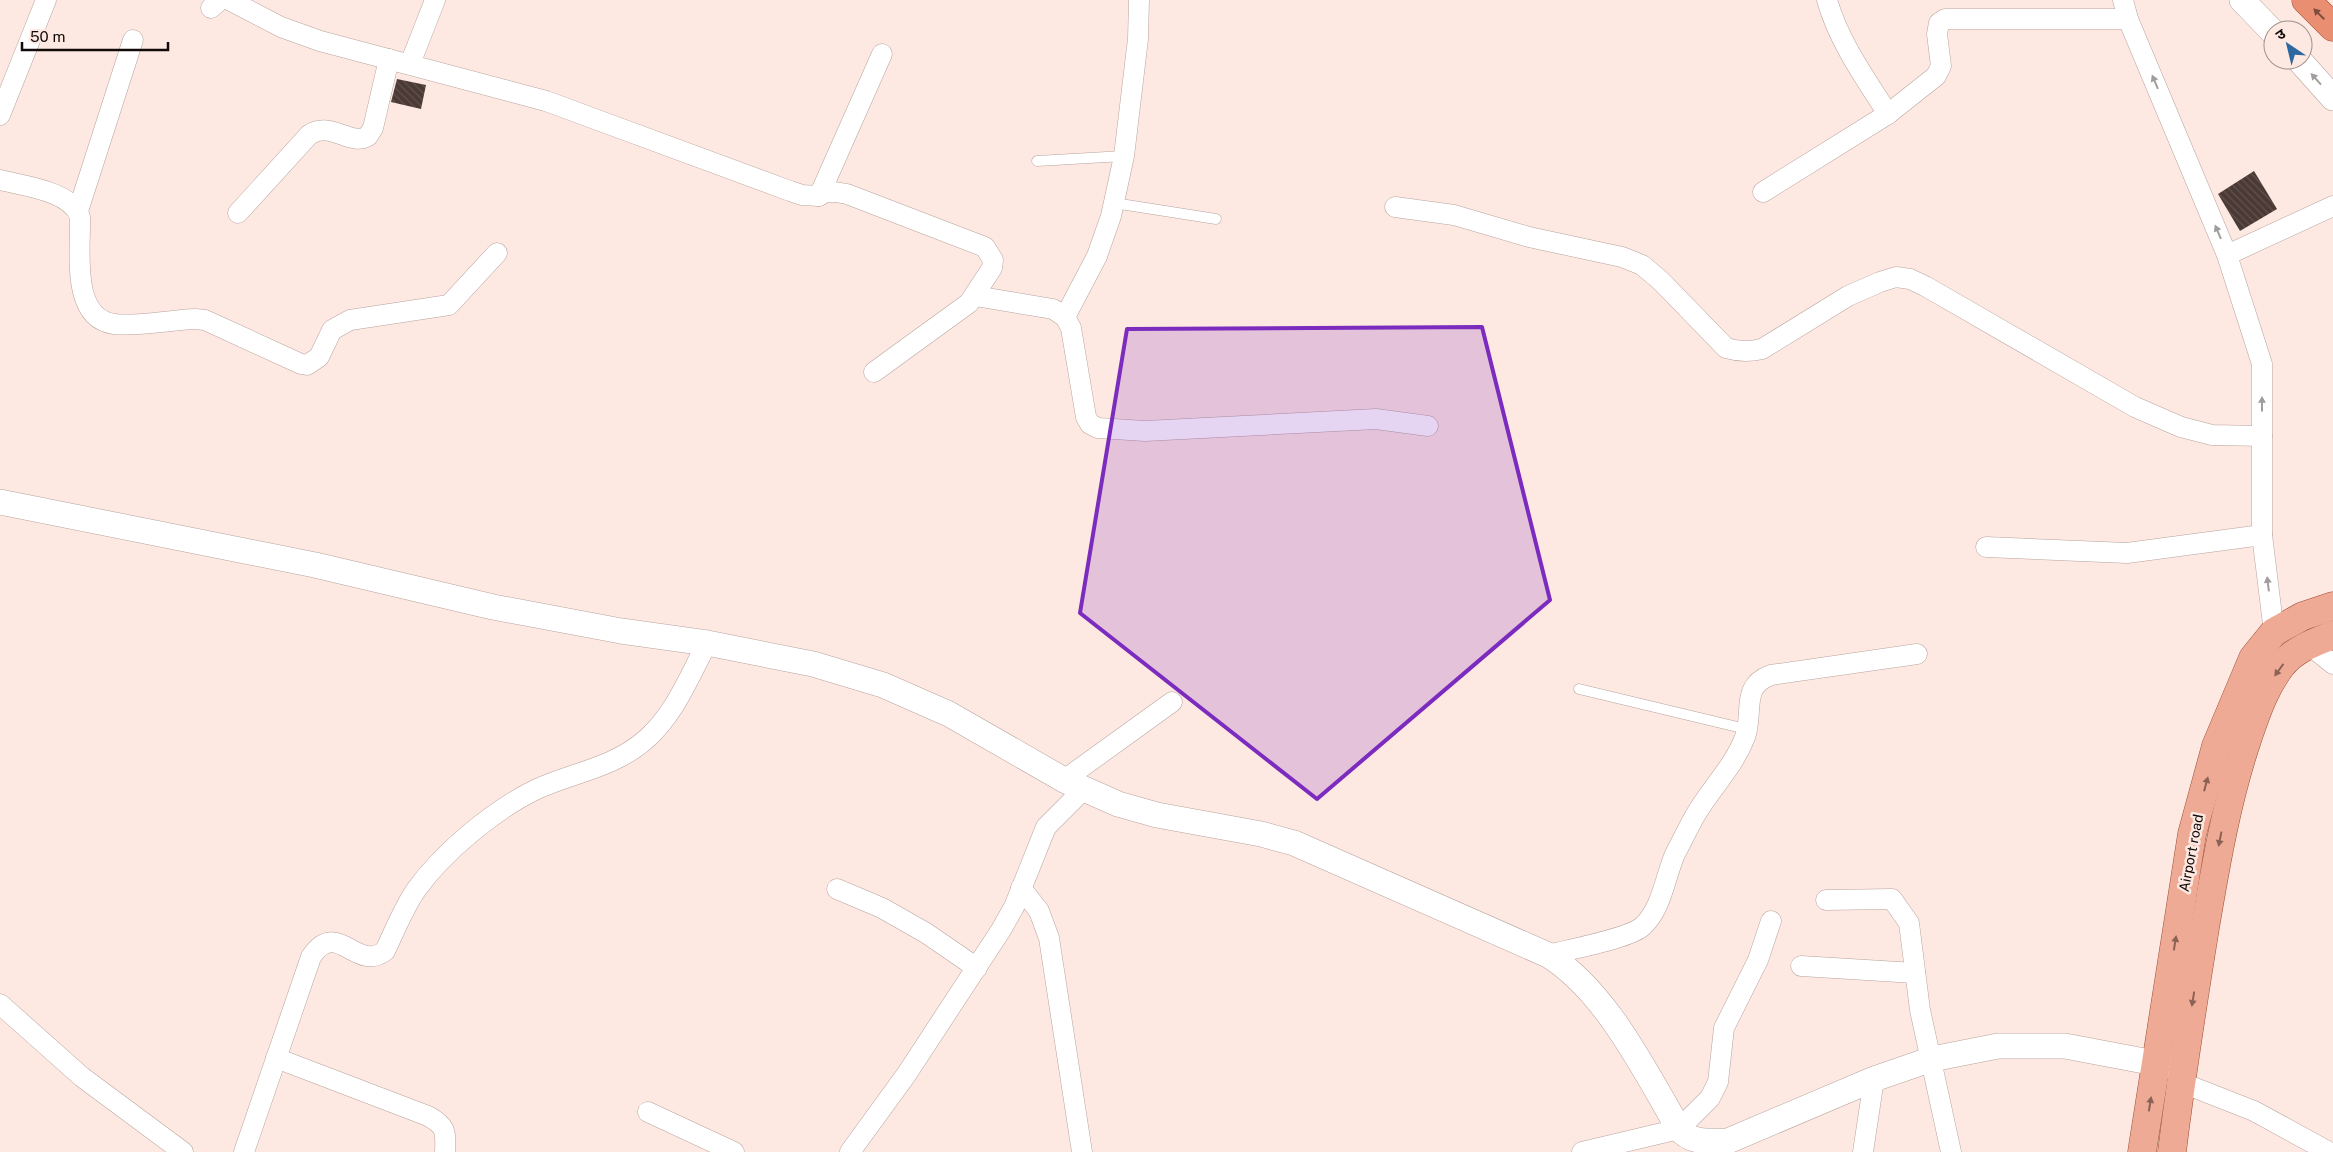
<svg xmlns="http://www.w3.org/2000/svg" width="2333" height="1152" font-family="'Public Sans','Noto Sans Devanagari',sans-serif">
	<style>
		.building { fill: url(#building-back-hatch) }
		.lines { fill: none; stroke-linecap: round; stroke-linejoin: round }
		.service-casing { stroke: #b7a39d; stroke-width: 11 }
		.minor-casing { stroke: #b7a39d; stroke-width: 21 }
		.tertiary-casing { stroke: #b7a39d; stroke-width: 26 }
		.primary-casing { stroke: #9a4e36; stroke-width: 29 }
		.trunk-casing { stroke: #9a4e36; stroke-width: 29 }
		.service { stroke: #fff; stroke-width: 10 }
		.minor { stroke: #fff; stroke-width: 20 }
		.tertiary { stroke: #fff; stroke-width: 25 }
		.primary { stroke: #efaa95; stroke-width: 28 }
		.trunk { stroke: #ea8e72; stroke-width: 28 }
		.oneway { fill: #7e4c3d }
		.oneway2 { fill: #a09d9c }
		.oneway3 { fill: #8b6256 }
		.marked { fill: #7b2cbf; fill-opacity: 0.2; stroke: #7b2cbf; stroke-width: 4; stroke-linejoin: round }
		.labels { text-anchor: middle; stroke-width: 5; stroke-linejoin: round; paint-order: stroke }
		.street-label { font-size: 14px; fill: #110a08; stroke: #fee9e2 }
	</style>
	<defs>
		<pattern id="building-back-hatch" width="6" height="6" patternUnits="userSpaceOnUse" patternTransform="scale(1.25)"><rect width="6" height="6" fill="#4a3934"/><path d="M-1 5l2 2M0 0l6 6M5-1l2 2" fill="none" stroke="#60524e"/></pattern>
	</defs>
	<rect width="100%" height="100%" fill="#fee9e2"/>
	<g class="building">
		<path d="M397,79L426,85L421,109L391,102Z"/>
		<path d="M2254,171L2277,209L2240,231L2218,194Z"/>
	</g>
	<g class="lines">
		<defs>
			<g id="service">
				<path d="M1037,161L1124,156"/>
				<path d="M1114,203L1216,219"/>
				<path d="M1579,689L1746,729"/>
			</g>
			<g id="minor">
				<path d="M229,0L281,27L320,41L546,101L790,191L802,195L819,196L825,192H835L847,194L985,247L993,260L992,268L969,303L874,372"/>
				<path d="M1827,0C1839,42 1865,78 1888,114"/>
				<path d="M2123,0L2128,19L2227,255L2262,364V535L2274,632"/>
				<path d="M211,8L220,0"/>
				<path d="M410,64L435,0"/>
				<path d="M0,115L46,0"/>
				<path d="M0,180C24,186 71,191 80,217C81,249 70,318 114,324C136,327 171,320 195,319L205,320L301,364L307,365L319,357L332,330L350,320L449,305L497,253"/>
				<path d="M1763,192L1888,114L1936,76L1941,66L1937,34L1939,23L1945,19H2128"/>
				<path d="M819,196L882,54"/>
				<path d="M1395,207L1454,215L1529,237L1622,257L1642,265L1661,281L1726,348C1739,352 1749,352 1762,349L1848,296L1880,282L1896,277L1910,279L1925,286L2135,407L2181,427L2212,435L2262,436"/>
				<path d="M78,211L133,40"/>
				<path d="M238,213L309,135C331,120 350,147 368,136L373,128L389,59"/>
				<path d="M2227,255L2333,206"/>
				<path d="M975,296L1053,309L1065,317L1071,328L1086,417L1090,424L1098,428L1145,431L1376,419L1428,426"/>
				<path d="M1065,317L1097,256L1111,216L1124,156L1138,39L1139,0"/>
				<path d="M1986,547L2127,553L2262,535"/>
				<path d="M2308,644L2333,664"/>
				<path d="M1064,780L1172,702"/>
				<path d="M1021,888L1039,911L1049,938L1082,1152"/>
				<path d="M837,889L882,908L926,933L977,968"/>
				<path d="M1826,900L1892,899L1909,923L1920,1010L1951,1152"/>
				<path d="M1548,955C1569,949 1629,939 1643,926C1662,908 1665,877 1675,854C1682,841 1689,826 1696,814C1712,787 1734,766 1745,737C1754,713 1740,686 1771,675L1917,654"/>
				<path d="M1801,966L1915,973"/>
				<path d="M0,1004L82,1077L183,1152"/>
				<path d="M276,1058L428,1116C446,1126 446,1131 445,1152"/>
				<path d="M2180,1082L2254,1111L2329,1152"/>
				<path d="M648,1112L734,1152"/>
				<path d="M244,1152L311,957C337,917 356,973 385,951C395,930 403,909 416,890C443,852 495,809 537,789C572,773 614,767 644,741C674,716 689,677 707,643"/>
				<path d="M850,1152L906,1075L1001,930L1014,907L1046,827L1083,790"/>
				<path d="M1582,1152L1679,1129L1710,1098L1718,1082L1724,1028L1758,960L1771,921"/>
				<path d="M1863,1152L1874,1079"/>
			</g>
			<g id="tertiary">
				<path d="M2242,0L2273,32"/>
				<path d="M2299,60L2333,98"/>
				<path d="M0,502L315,565L493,607L621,631L707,643L813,664L883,685L949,714L1064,780L1118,804L1157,815L1261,834L1294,843L1548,955C1606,991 1645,1071 1679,1129C1692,1144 1710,1141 1728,1141L1874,1079L1932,1059L1998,1046H2065L2176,1067"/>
			</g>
			<g id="primary">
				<path d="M2142,1152L2192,834L2216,746L2253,658L2274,632L2303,616L2333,606"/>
				<path d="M2172,1152C2181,1077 2193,1002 2205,928C2216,863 2227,799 2248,737C2257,711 2265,687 2282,665C2295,649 2315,642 2333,635"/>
			</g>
			<path id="trunk" d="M2306,0L2333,27"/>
		</defs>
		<use href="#service" class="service-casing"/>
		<use href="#minor" class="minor-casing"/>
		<use href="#tertiary" class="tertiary-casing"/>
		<use href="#primary" class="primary-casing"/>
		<use href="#trunk" class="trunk-casing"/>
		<use href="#service" class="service"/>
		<use href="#minor" class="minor"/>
		<use href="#tertiary" class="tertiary"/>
		<use href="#primary" class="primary"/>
		<use href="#trunk" class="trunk"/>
	</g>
	<defs><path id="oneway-solid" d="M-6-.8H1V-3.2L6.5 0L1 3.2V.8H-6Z" transform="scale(1.25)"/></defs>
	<use class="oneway" href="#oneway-solid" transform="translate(2319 14) rotate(-135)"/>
	<g class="oneway2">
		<use href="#oneway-solid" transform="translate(2316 79) rotate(-132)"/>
		<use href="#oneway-solid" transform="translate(2155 82) rotate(-113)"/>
		<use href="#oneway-solid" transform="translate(2218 232) rotate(-113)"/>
		<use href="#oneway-solid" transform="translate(2262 404) rotate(-90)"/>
		<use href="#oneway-solid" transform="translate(2268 584) rotate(-97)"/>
	</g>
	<g class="oneway3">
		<use href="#oneway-solid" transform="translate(2279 670) rotate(126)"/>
		<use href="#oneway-solid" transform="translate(2206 784) rotate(-75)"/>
		<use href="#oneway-solid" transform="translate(2220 839) rotate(101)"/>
		<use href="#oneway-solid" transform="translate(2175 943) rotate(-81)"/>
		<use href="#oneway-solid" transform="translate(2193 999) rotate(99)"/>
		<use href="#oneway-solid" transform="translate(2150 1104) rotate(-81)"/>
	</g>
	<path class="marked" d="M1482,327L1550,600L1317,799L1080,613L1127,329Z"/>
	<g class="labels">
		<g class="street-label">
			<text transform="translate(2191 853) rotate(-79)" y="5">Airport road</text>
		</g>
	</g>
	<g transform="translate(2288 45) rotate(325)"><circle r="24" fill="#fee9e2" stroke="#9f908b"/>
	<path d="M0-4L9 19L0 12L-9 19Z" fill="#2d69a0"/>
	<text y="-8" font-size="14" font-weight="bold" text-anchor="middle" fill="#110a08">उ</text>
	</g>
	<path d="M22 42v8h146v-8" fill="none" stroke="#110a08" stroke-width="2.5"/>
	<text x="30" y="42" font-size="15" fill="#110a08" stroke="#fee9e2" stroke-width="4" paint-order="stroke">50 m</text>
</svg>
